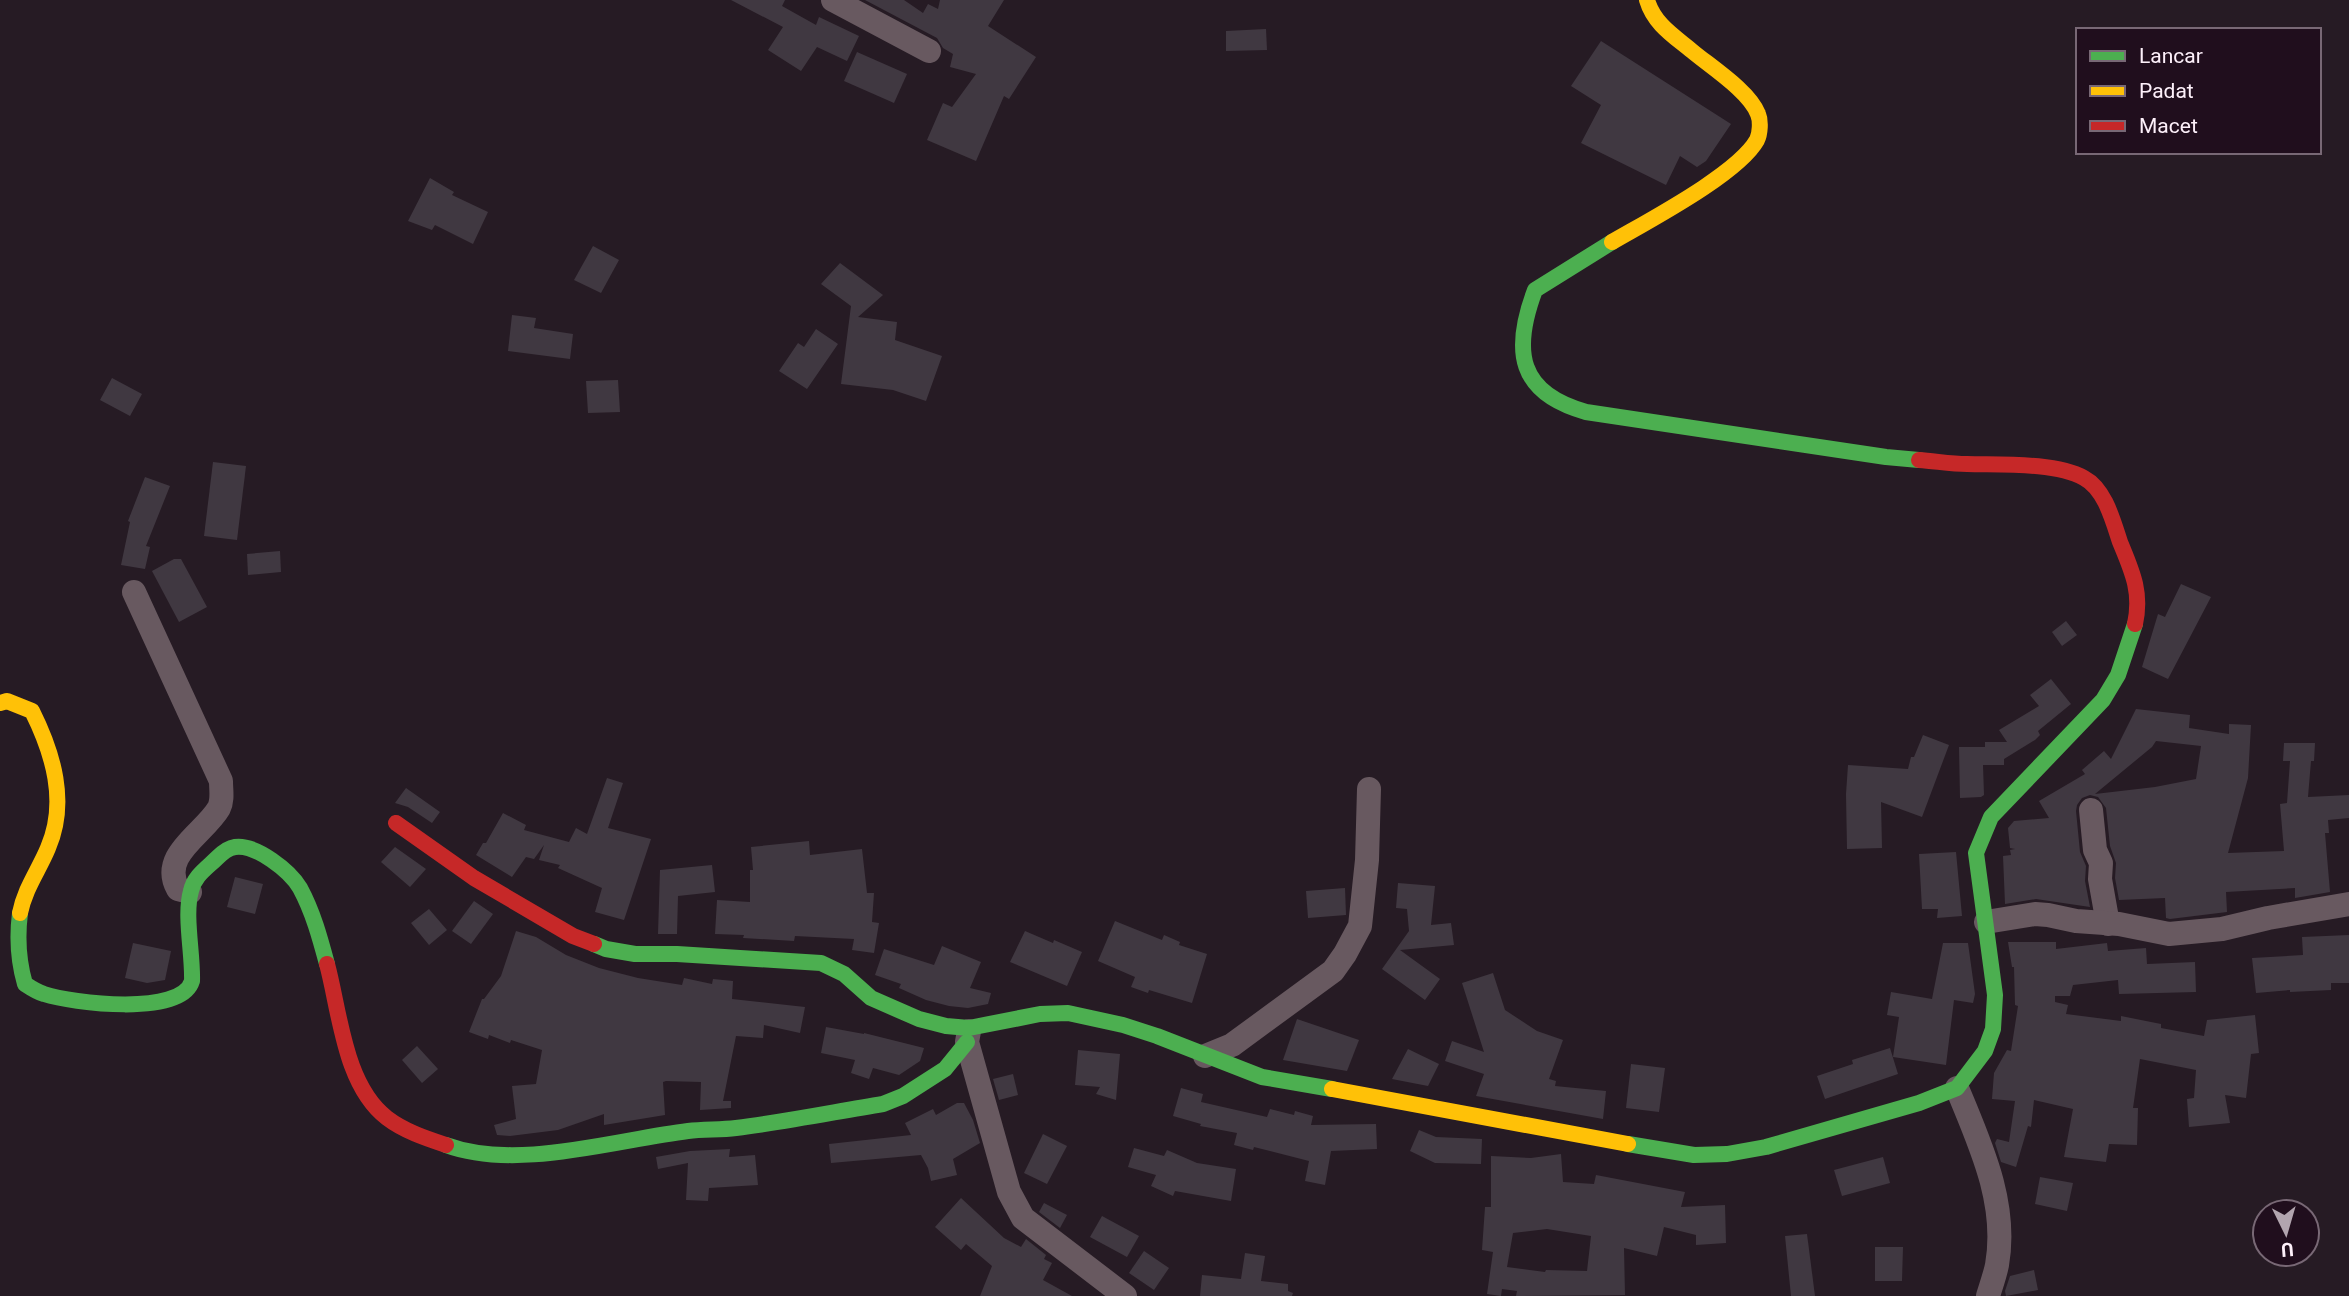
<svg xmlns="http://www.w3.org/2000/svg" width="2349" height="1296" font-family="Roboto,sans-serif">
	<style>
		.building { fill: #403841; fill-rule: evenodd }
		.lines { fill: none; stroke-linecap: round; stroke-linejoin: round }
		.street { stroke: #685960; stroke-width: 24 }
		.fast { stroke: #4caf50; stroke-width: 16 }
		.slow { stroke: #ffc107; stroke-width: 16 }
		.jam { stroke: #c62828; stroke-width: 16 }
	</style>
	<rect width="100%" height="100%" fill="#261b24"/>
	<g class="building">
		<path d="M731,0H785L782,6L816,25L819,17L859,36L847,61L817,47L801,71L768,50L783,27Z"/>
		<path d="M865,0H904L923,13L928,4L938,9L940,0H1004L988,26L1036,57L1009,99L1004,96L976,161L927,140L943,103L952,107L976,74L950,67L953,54L943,48L937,38Z"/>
		<path d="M1266,29L1267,50L1226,51V31Z"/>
		<path d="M1601,41L1731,124L1706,161L1697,167L1680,156L1666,185L1581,143L1601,105L1571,86Z"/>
		<path d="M857,52L907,74L894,103L844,81Z"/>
		<path d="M430,178L454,192L452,195L488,212L473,244L435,225L432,230L408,221Z"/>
		<path d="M593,246L619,260L601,293L574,280Z"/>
		<path d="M840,263L883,295L858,317L897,322L895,340L942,356L926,401L893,390L841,384L851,306L821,284Z"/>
		<path d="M512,315L536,318L534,328L573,334L570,359L508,351Z"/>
		<path d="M816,329L838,344L807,389L779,371L798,343L804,347Z"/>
		<path d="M112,378L142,394L130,416L100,400Z"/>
		<path d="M618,380L620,412L588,413L586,381Z"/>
		<path d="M213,462L246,466L237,540L204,536Z"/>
		<path d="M145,477L170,486L146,546L150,547L145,569L121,565L130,522L128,521Z"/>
		<path d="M280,551L281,572L248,575L247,554Z"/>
		<path d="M174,559H181L207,607L179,622L152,571Z"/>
		<path d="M2181,584L2211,597L2168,679L2142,667L2158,614L2165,617Z"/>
		<path d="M2066,621L2077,635L2062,646L2052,632Z"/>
		<path d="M2051,679L2071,704L2038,731L2040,735L2035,740L2004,759V765H1983L1984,795L1981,797L1960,798L1959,747H1985V742H2007L1999,730L2039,706L2030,695Z"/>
		<path d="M2136,709L2190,715L2189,728L2229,734V724L2251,725L2248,778L2228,853L2284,851L2280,804L2287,803L2290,761H2283L2284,743H2315L2314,761H2311L2308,797L2349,795V818L2328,820L2329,833H2325L2330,892L2295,898V888L2226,892L2227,912L2170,919L2166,918L2165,898L2119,900L2115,878L2116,863L2110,846L2106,808L2098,797L2090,795L2082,798L2077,805L2076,811L2080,852L2086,866L2085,881L2090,907L2036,899L2005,904L2003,856L2011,855L2010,850L2015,849L2010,848L2008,828L2014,821L2049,818L2039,801L2085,774L2082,770L2104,751L2111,759ZM2156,741L2201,746L2196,779L2155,787L2095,794L2152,747Z"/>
		<path d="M1923,735L1949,745L1922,817L1881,802L1882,848L1847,849L1846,794L1848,765L1908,769L1911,757H1914Z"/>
		<path d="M607,778L623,783L608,828L651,839L624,920L595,912L602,888L558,868L560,865L539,860L544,845L534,859L526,857L512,877L476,855L483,843H486L503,813L526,825L524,830L569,842L576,828L587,834Z"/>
		<path d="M406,788L440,812L432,823L408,807L395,803Z"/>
		<path d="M809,841L810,855L862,849L867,893H874L872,922L879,923L874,953L852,950L854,939L795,936L794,941L743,938L744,935L715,934L717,900L750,902V870H753L751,847Z"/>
		<path d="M395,847L426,869L410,887L381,862Z"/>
		<path d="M1956,852L1962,916L1937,918L1938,909H1922L1919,854Z"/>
		<path d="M712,865L715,892L678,896L677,934H658L660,870Z"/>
		<path d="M235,877L263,884L255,914L227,907Z"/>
		<path d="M1398,883L1435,886L1431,925L1451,923L1454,945L1400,950L1440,979L1425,1000L1382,969L1409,931L1407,909L1396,908Z"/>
		<path d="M1345,888L1346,915L1308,918L1306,891Z"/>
		<path d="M474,901L493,914L471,944L452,931Z"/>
		<path d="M429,909L447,930L429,945L411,923Z"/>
		<path d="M1115,921L1162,940L1164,935L1180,942L1179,945L1207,954L1192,1003L1149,990L1148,993L1131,987L1135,977L1098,961Z"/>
		<path d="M516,931L536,937L566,955L599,968L638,978L682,985L684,978L712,984L713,979L733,981L732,999L805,1007L800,1033L764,1025L763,1038L736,1036L723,1101H731V1108L700,1110L701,1082L666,1081L663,1082L665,1115L604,1125V1114L558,1130L510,1136L497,1135L494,1125L516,1119L512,1086L536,1084L542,1050L511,1040L510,1043L489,1035L488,1039L469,1032L482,999H484L501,976Z"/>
		<path d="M1025,931L1053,943L1054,940L1082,952L1067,986L1010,962Z"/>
		<path d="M2349,935V983H2331V990L2290,992V990L2256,993L2252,958L2303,955L2302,937Z"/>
		<path d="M2008,942H2056V949L2107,943L2108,951L2146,948L2147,964L2195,962L2196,992L2119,994L2118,980L2073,985L2070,996H2055V1002L2068,1005L2066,1014L2121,1021V1016L2161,1024V1028L2204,1036L2207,1020L2255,1015L2259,1053L2251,1054L2246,1098L2225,1095L2230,1123L2189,1127L2187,1099L2194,1098L2196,1070L2140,1059L2133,1108H2138L2137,1145L2109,1144L2106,1162L2064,1157L2073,1109L2034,1100L2031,1127L2028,1126L2016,1167L2001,1162L1995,1143L1997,1139L2009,1142L2015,1101L1992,1099L1994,1073L2007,1050L2011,1051L2018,1006L2015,1005L2014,967H2012Z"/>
		<path d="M133,943L171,951L165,980L147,983L125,978Z"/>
		<path d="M1943,943H1968L1975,994L1973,1003L1954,1000L1946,1065L1893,1057L1899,1017L1887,1015L1891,992L1932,999Z"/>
		<path d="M942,946L981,962L970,988L991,993L988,1004L968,1008L949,1006L926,1000L899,988L901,984L875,975L884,949L934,965Z"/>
		<path d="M1493,973L1505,1010L1537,1031L1563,1040L1549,1079L1556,1081L1555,1086L1606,1091L1603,1119L1476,1096L1484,1074L1445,1061L1452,1041L1484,1052L1462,983Z"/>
		<path d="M1297,1019L1359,1040L1347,1071L1283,1060Z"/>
		<path d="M826,1027L864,1034V1033L924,1048L920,1061L899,1075L873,1068L869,1079L851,1073L855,1060L821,1053Z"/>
		<path d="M417,1046L438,1069L422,1083L402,1060Z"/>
		<path d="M1890,1048L1898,1074L1825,1099L1817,1076L1853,1064L1852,1060Z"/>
		<path d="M1408,1049L1439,1064L1428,1086L1392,1079Z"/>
		<path d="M1078,1050L1120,1054L1116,1100L1096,1094L1100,1087L1075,1085Z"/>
		<path d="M1631,1064L1665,1068L1659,1112L1626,1108Z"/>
		<path d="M1013,1074L1018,1095L999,1100L993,1079Z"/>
		<path d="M1181,1088L1203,1094L1201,1102L1267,1117L1270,1109L1294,1115L1295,1111L1313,1116L1311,1125L1376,1124L1377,1149L1331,1151L1325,1185L1305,1181L1309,1161L1254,1147L1253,1150L1234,1145L1237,1133L1200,1126L1201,1124L1173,1116Z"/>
		<path d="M957,1103H964L973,1120L980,1143L953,1159L957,1175L931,1181L928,1168L921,1155L831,1163L829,1144L911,1135L905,1123L933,1109L936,1115Z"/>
		<path d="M1419,1130L1436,1137L1482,1139L1481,1164L1435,1163L1410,1151Z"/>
		<path d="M1043,1134L1067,1146L1047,1184L1024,1173Z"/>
		<path d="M1134,1148L1164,1156L1167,1150L1197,1163L1236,1169L1231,1201L1175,1191L1173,1196L1151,1186L1156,1175L1128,1167Z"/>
		<path d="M730,1149L729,1157L755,1155L758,1185L709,1188L708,1201L686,1200L688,1163L658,1169L656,1157L690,1151Z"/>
		<path d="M1561,1154L1563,1182L1594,1184L1596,1175L1685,1192L1681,1207L1725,1205L1726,1243L1696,1245V1235L1664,1227L1657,1256L1624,1248L1625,1295L1516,1296L1517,1291L1502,1289L1501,1296L1487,1294L1493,1252L1482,1250L1485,1207H1491V1156L1531,1158ZM1547,1229L1591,1236L1587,1271L1546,1270L1545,1272L1507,1267L1513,1233Z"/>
		<path d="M1883,1157L1890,1183L1842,1196L1834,1170Z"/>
		<path d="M2040,1177L2073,1183L2067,1211L2035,1204Z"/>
		<path d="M961,1198L1004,1238L1021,1247L1026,1239L1046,1255L1044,1259L1052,1263L1043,1280L1072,1296H980L992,1266L966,1244L961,1250L935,1227Z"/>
		<path d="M1044,1203L1067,1215L1060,1228L1039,1212Z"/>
		<path d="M1102,1216L1139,1236L1127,1257L1090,1237Z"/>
		<path d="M1807,1234L1815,1296H1791L1785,1236Z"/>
		<path d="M1875,1247H1903L1902,1281H1875Z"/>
		<path d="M1144,1251L1169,1268L1154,1290L1129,1273Z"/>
		<path d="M1245,1253L1265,1256L1261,1281L1288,1284V1291L1293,1293L1292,1296H1200L1202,1275L1241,1279Z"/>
		<path d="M2034,1270L2038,1290L2006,1296L2005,1291L2010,1276Z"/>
	</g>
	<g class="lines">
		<g class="street">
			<path d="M833,0L929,51"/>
			<path d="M134,592L221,781C221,790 223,800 219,808C204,834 159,855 178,889L190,892"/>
			<path d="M2091,810L2095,850L2101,863L2100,879L2108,924"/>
			<path d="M1986,922L2035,914L2048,915L2076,921L2119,924L2169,934L2222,929L2268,918L2349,904"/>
			<path d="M969,1031L967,1042L1009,1192L1023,1218L1125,1296"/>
			<path d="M1205,1056L1232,1045L1333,971L1345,954L1360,926L1367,860L1369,789"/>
			<path d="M1957,1088C1980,1144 2008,1203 1997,1265C1995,1275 1991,1286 1988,1296"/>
		</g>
		<g class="fast">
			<path d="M1612,242L1535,290C1512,351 1518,393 1586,412L1886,457L1919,460"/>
			<path d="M20,913C17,937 18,960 25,984C31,988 37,992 44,994C72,1003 181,1017 192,981C193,954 184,915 191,891C194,876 207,868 217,858C222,853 228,848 235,847C256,844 290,871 300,888C313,912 320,938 327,964"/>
			<path d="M594,944L606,949L635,954H677L821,963L844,974L871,998L919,1019L946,1026L969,1028L1040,1014L1068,1013L1123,1025L1157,1036L1262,1077L1332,1089"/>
			<path d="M1628,1144L1694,1155L1727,1154L1766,1147L1919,1103L1957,1088L1985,1051L1993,1029L1995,995L1976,853L1991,817L2103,700L2118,675L2135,624"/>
			<path d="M446,1145C516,1171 615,1140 688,1131C704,1129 720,1130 736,1128C785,1122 834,1112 883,1104L903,1096L945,1069L967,1042"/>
		</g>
		<g class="slow">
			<path d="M1612,242C1648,221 1738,174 1757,140C1760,134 1761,121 1758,114C1749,91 1711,67 1692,51C1674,36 1654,24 1647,0"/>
			<path d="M0,703L7,701L32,711C53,753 68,802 48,848C39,870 25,888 20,913"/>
			<path d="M1332,1089L1628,1144"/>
		</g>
		<g class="jam">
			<path d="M1919,460C1935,461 1951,464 1967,464C2000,465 2055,462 2084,478C2105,489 2113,521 2120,542C2132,571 2142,592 2135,624"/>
			<path d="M396,823L474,878L573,936L594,944"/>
			<path d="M327,964C340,1012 344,1085 387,1118C404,1131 425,1138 446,1145"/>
		</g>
	</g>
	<rect x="2076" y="28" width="245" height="126" fill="#200e1d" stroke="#786875" stroke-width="2"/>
	<rect x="2090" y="51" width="35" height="10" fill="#4caf50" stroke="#786875" stroke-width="2"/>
	<text x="2139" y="63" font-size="21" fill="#fdf0fa">Lancar</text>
	<rect x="2090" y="86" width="35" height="10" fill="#ffc107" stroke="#786875" stroke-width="2"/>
	<text x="2139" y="98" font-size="21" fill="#fdf0fa">Padat</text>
	<rect x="2090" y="121" width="35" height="10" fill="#c62828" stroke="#786875" stroke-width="2"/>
	<text x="2139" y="133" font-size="21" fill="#fdf0fa">Macet</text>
	<g transform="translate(2286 1233) rotate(175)"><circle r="33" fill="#200e1d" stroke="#786875" stroke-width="2"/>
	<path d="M0-5L12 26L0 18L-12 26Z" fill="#b2a5af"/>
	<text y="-10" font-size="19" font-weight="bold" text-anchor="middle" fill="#fdf0fa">U</text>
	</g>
</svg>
